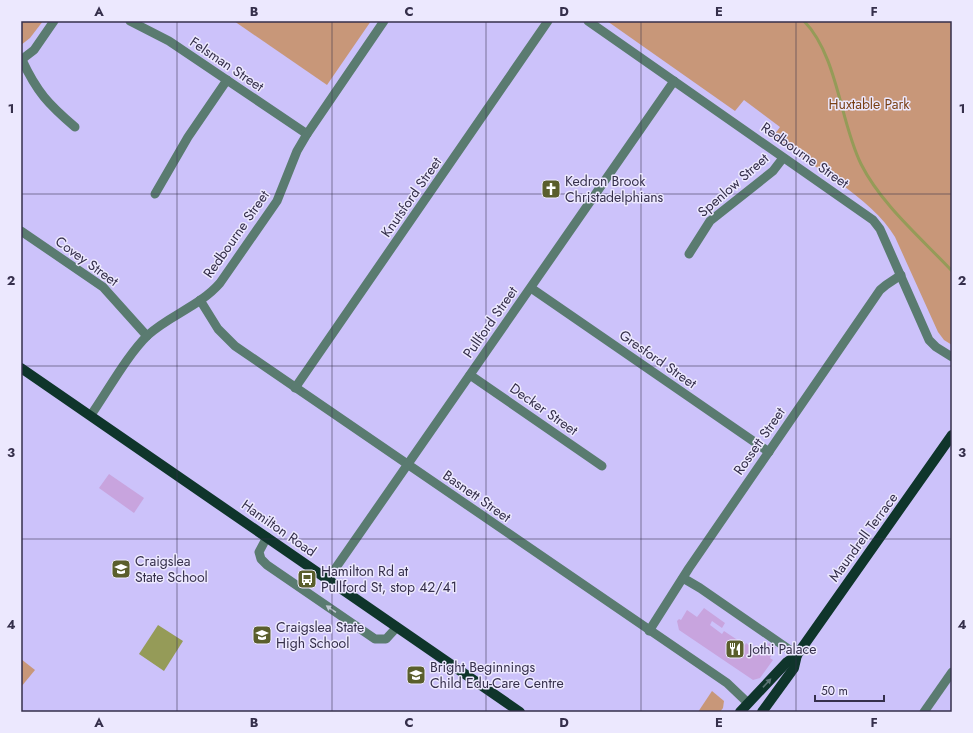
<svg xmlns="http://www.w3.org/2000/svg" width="973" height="733" font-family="Jost,sans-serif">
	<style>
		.green { fill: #c89779 }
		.water { fill: #959b58 }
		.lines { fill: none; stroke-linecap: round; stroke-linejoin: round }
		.stream { stroke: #959b58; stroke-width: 3 }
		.building { fill: #c8a4de }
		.minor { stroke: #5a7b70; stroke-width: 9 }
		.major { stroke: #0f352b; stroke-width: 10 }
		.oneway { fill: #c0c7d3 }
		.oneway2 { fill: #5c7475 }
		.grid { fill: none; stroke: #352f4b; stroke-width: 1; stroke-opacity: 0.55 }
		.labels { text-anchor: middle; stroke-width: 3; stroke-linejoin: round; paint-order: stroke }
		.street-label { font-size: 14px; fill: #352f4b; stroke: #ece8fe }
		.park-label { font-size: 14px; fill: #793f15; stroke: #ece8fe }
		.poi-label { font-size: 14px; fill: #352f4b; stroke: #ece8fe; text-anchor: start }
		.neatline { fill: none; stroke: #352f4b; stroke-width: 1.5 }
		.grid-label { font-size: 13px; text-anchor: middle; font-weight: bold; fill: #352f4b }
	</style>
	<rect width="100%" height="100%" fill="#ccc2fa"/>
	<g class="green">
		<path d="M21,21H43L30,38L21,45Z"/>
		<path d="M234,21H371L327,85Z"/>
		<path d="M607,21L952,22V345L944,340L938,332L895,237C872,198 810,164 772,138L780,127L744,100L735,111Z"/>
		<path d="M21,659L35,670L21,687Z"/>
		<path d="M712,691L724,701L723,708L720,712H698Z"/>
	</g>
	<path class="water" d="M158,625L183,641L164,671L139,654Z"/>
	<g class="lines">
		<path class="stream" d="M804,21C838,56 840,122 861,164C881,204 921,238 952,271"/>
	</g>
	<g class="building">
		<path d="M109,474L144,498L134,513L99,488Z"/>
		<path d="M704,608L725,623L722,628L712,621L710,625L722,634L724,631L745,645L746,643L753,648L755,645L760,649L758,651L762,654L769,643L776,647L770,658L773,660L760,678L753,680L679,630L677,621L679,619L681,620L687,610L697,617Z"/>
	</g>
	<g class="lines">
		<g class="minor">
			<path d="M130,21L169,41L307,134"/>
			<path d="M588,21L873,220L880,229L929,340L936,347L952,357"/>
			<path d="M21,60L34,50L54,21"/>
			<path d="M22,60C37,92 48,104 75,127"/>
			<path d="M155,194L188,137L227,80"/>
			<path d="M21,231L103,287L147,336"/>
			<path d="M689,254L710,221L773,171L783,158"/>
			<path d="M531,288L769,452"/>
			<path d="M200,300L218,329L235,346L727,683L748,703"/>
			<path d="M470,375L602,466"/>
			<path d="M295,388L548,21"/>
			<path d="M91,415C107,392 128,354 148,335C170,315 200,306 220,283L277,201L297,151L307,134L384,21"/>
			<path d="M267,537L259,552L261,559L267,565L375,639H386L397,627"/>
			<path d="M683,578L700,588L797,655"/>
			<path d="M328,579L674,81"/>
			<path d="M649,631L689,568L880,290L886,285L901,275"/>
			<path d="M924,712L952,672"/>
		</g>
		<g class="major">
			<path d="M21,368L520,712"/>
			<path d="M740,712L787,662L797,655L952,435"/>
			<path d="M762,712L794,668L797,655"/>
		</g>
	</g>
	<defs><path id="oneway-solid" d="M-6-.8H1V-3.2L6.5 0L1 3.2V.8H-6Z"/></defs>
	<use class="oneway" href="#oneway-solid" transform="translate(331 609) rotate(-145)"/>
	<use class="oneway2" href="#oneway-solid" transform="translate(767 683) rotate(-47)"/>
	<path class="grid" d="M177,21V712M332,21V712M486,21V712M641,21V712M796,21V712M21,194H952M21,366H952M21,539H952"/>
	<defs>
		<symbol id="church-square" viewBox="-11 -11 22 22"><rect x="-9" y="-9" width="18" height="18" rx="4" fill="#5a5e2c" stroke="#ece8fe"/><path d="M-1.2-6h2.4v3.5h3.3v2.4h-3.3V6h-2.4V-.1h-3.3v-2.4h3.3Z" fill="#fff"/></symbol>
		<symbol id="school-square" viewBox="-11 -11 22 22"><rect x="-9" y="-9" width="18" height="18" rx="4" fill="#5a5e2c" stroke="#ece8fe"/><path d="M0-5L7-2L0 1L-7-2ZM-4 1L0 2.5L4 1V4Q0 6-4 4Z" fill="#fff"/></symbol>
		<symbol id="bus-square" viewBox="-11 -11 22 22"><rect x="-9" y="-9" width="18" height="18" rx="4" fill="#5a5e2c" stroke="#ece8fe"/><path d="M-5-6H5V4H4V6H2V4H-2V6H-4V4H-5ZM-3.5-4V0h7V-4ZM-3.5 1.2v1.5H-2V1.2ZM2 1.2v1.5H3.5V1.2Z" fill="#fff"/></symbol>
		<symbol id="restaurant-square" viewBox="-11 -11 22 22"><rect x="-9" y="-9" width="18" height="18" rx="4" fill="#5a5e2c" stroke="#ece8fe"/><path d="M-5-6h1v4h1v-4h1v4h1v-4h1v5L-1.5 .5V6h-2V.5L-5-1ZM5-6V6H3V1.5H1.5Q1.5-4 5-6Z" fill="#fff"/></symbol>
	</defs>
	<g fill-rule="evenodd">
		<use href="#church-square" x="540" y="178" width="22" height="22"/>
		<use href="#school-square" x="110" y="558" width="22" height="22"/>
		<use href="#bus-square" x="296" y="568" width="22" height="22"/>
		<use href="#school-square" x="251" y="624" width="22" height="22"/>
		<use href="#restaurant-square" x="724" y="638" width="22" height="22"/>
		<use href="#school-square" x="405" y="664" width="22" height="22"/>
	</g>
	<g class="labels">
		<g class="street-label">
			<text transform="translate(227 64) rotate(34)" y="5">Felsman Street</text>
			<text transform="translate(805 155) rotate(35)" y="5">Redbourne Street</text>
			<text transform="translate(733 185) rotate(-41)" y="5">Spenlow Street</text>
			<text transform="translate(411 197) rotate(-55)" y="5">Knutsford Street</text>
			<text transform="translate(236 234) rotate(-55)" y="5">Redbourne Street</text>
			<text transform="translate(87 261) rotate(36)" y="5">Covey Street</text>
			<text transform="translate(490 322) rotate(-55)" y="5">Pullford Street</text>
			<text transform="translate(658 359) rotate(35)" y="5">Gresford Street</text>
			<text transform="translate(544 409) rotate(35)" y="5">Decker Street</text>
			<text transform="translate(759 441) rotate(-55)" y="5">Rossett Street</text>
			<text transform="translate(477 496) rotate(35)" y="5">Basnett Street</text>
			<text transform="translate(279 528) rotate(35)" y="5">Hamilton Road</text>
			<text transform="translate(863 537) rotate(-54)" y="5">Maundrell Terrace</text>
		</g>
		<g class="park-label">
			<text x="869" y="109">Huxtable Park</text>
		</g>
		<g class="poi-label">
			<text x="565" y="186">Kedron Brook<tspan x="565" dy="16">Christadelphians</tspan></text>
			<text x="135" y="566">Craigslea<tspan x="135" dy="16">State School</tspan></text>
			<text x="321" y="576">Hamilton Rd at<tspan x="321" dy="16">Pullford St, stop 42/41</tspan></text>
			<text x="276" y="632">Craigslea State<tspan x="276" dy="16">High School</tspan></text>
			<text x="749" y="654">Jothi Palace</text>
			<text x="430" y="672">Bright Beginnings<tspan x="430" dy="16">Child Edu-Care Centre</tspan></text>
		</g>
	</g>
	<rect width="973" height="733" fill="none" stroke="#ece8fe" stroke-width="44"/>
	<path d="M815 695v6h69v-6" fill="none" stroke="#352f4b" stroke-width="2"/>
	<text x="821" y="695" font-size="12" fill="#352f4b" stroke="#ece8fe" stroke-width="3" paint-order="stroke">50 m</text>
	<rect x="22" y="22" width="929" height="689" class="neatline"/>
	<g class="grid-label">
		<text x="99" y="16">A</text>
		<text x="254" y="16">B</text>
		<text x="409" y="16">C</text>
		<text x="564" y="16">D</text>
		<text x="719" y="16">E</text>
		<text x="874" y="16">F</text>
		<text x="11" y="113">1</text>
		<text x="962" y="113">1</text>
		<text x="11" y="285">2</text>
		<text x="962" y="285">2</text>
		<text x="11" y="457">3</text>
		<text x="962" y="457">3</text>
		<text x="11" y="629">4</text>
		<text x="962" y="629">4</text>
		<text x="99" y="727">A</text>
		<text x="254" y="727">B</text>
		<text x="409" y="727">C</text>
		<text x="564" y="727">D</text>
		<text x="719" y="727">E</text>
		<text x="874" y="727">F</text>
	</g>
</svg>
